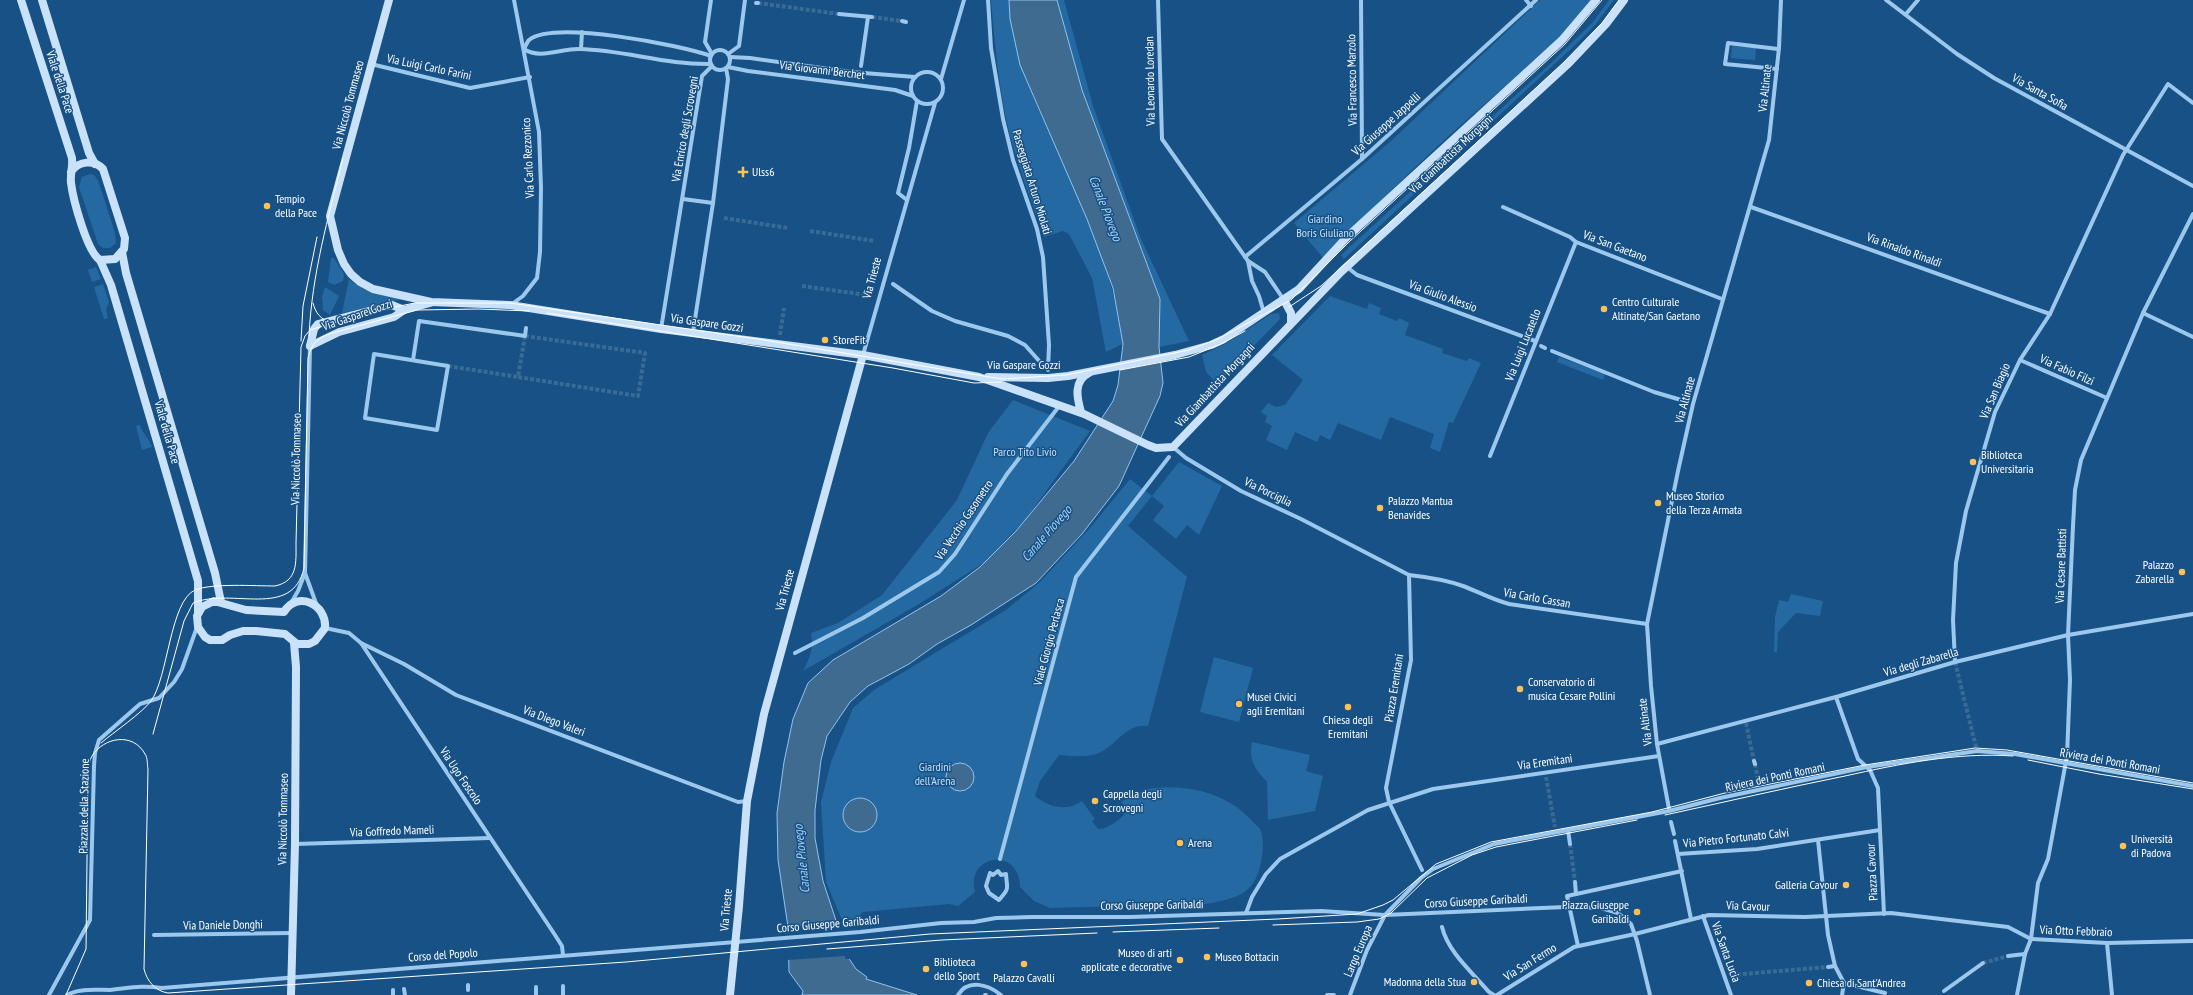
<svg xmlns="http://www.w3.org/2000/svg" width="2193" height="995" font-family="'PT Sans Narrow',sans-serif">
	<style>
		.green { fill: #2569a3 }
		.water { fill: #406b91; stroke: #8ec4f0 }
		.pier { fill: #175185 }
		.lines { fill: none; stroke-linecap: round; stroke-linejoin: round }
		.street-tunnel { stroke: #3a6b97; stroke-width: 4; stroke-dasharray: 4 2; stroke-linecap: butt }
		.street { stroke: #9cc8ed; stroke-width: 4 }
		.secondary { stroke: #c9e2f9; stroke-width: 8 }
		.tram { stroke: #fff; stroke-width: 1 }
		.poi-dot { fill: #ffc058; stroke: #175185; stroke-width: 1.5 }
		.labels { text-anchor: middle; stroke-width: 3; stroke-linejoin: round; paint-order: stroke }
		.street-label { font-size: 12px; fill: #fff; stroke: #175185 }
		.poi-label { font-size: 12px; fill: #fff; stroke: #175185; text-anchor: start }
		.park-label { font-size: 12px; fill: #c1e0fa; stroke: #175185 }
		.water-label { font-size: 13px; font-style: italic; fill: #a7d2f5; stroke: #175185 }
	</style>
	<rect width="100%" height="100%" fill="#175185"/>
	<g class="green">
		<path d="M991,0H1009C1012,51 1032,95 1053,141C1082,207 1114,272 1123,344L1106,352L1092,278L1069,234L1063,231L1044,237C1033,205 1020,172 1011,139C999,94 995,46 991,0Z"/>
		<path d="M1057,0H1064L1093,106L1141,239L1189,341L1159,347L1160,299L1082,90Z"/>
		<path d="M1540,0H1593C1559,44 1512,80 1470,117C1419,162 1371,210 1323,258L1294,223L1391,141Z"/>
		<path d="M1609,0H1614L1596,24L1575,45L1344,259L1341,255L1551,63L1593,22Z"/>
		<path d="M1732,46L1756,48L1755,60L1731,58Z"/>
		<path d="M90,174L94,175L98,180L115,233L116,243L110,248H103L98,244L79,187L82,177Z"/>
		<path d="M331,258H334L344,274L343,281L334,285L328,282Z"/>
		<path d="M96,267L101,279L92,282L88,270Z"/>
		<path d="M349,279C365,293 382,296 403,299L342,313Z"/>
		<path d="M103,284L109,302L106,310L108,318L104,319L94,287Z"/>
		<path d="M325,287L339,296L330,315L323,310L322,296Z"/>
		<path d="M1330,296L1367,309L1369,303L1381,308L1379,314L1397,321L1399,318L1409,323L1405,335L1443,349L1442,353L1467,361L1469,358L1481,363L1453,423L1449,422L1440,452L1430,448L1434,434L1390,417L1381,440L1338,423L1330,440L1320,435L1317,442L1295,432L1287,450L1266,440L1272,426L1265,422L1267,416L1261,412L1268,403L1276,407L1285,405L1303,380L1272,355Z"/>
		<path d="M1279,313L1280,319L1217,384L1206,372L1202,355L1225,344L1271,314Z"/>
		<path d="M1559,357L1605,374L1603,380L1557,362Z"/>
		<path d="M1013,400L1090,431L1025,520L985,562L919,604L803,671C810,657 814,649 811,633L838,623L882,595L957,500L988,433Z"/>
		<path d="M140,425C143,434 149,438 152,447L142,450L136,426Z"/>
		<path d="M1179,462L1222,486L1199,535L1187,525L1176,539L1153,520L1164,506L1152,496L1128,526L1187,577L1148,726C1127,723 1118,743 1101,752C1090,758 1071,756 1059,755L1040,781L1035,796C1048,807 1067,812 1082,801L1095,819L1092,821L1098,829C1108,829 1124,818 1127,809L1121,802C1132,796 1142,789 1154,788C1189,784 1229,794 1252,821C1254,823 1258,826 1260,829C1264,837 1263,848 1262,856C1257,894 1239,898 1206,904L1050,908L1034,901L1020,887C1020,846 965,854 975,892L958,906L949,904L863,912L859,916V921L842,920L826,882L821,802L831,762L853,708L874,690L1006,610L1040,582L1090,528L1130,479L1152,496Z"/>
		<path d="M1791,594L1823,601L1820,616L1796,613L1778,632L1777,652H1774L1775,617L1779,600L1788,602Z"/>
		<path d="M1214,657L1253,668L1239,722L1200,712Z"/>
		<path d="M1252,742L1310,755L1306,771L1323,776L1315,811L1268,820L1267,782C1255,770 1248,759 1252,742Z"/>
	</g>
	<g class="water">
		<path d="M1009,0H1057L1082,90L1160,299L1159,347L1163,383L1160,396L1119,486L1082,534L1036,583L971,625L937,644L909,664L868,686L850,702L827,736L821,760L815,810V838L823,881L848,957L856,969L867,977L866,979L917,995H802L803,991L789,972L788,927L778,860L777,813L784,762L793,719L808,683L833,660L941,596L980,567L1016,531L1074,461L1113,401L1118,385L1123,344L1113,288L1087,219L1020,65L1010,19Z"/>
		<circle cx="960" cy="777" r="14"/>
		<circle cx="860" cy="815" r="17"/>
	</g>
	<path class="pier" d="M838,923L851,959H845V956L787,960L786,927Z"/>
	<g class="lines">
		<g class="street-tunnel">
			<path d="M758,3L839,14"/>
			<path d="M872,17L902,21"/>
			<path d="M724,218L788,228"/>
			<path d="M810,231L875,241"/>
			<path d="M802,286L867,295"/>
			<path d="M780,335L784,308"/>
			<path d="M525,336L645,353L638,396L518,377Z"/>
			<path d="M448,366L518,377"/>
			<path d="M1955,662L1977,751"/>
			<path d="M1746,723L1754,761"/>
			<path d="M1755,764L1759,786"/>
			<path d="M1546,777L1555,827"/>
			<path d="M1570,844L1575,882"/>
			<path d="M1983,963L2008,956"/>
			<path d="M1731,975L1828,967"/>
		</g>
		<g class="street">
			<path d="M711,0L705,42L712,54"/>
			<path d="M988,0L991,48L1003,119L1013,160L1037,229L1043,257L1049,345L1048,370"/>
			<path d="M1158,0L1162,139L1248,261L1265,272L1284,300"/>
			<path d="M1361,0L1362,159"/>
			<path d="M1526,0L1531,6"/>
			<path d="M1886,0L1957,54L1994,78L2193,186"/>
			<path d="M756,3H758"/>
			<path d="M839,14L872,17"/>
			<path d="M1906,14L1918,0"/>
			<path d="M902,21L906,22"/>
			<path d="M524,48C526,46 527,42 529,40C554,20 680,45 711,56"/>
			<path d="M524,49C540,60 562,48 580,49C624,50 666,65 711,64"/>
			<path d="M581,49L582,32"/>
			<circle cx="720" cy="60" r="10"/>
			<path d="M728,54L739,46L745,0"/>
			<path d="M730,57L750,58L851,72L915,77"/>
			<path d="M371,64L470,88L530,77"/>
			<path d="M861,66L868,17"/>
			<path d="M728,67L748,71L895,90L913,96"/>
			<path d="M1777,69L1725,64L1728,43L1778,49"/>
			<circle cx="927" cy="88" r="16"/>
			<path d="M941,79L964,0"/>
			<path d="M683,199L713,203"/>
			<path d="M907,200L898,193L909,148L917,101"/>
			<path d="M1503,207L1570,237L1576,242L1722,299"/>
			<path d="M1751,207L2050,314"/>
			<path d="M1245,257L1362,159L1536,0"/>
			<path d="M1248,261L1252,281L1259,296L1264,313"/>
			<path d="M1347,267L1357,275L1535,341"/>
			<path d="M893,284L932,311L955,321L1008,336L1025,345L1041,363V368"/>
			<path d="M512,304L523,296L537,278L540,252L541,188L539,132L514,0"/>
			<path d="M2143,313L2193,337"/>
			<path d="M661,329L702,76L712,66"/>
			<path d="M693,332L713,203L728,79L726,68"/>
			<path d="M1541,346L1545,348"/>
			<path d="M1552,351L1654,392L1688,402"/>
			<path d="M374,354L448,366L437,430L365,418Z"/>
			<path d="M863,355L935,103"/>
			<path d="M413,360L419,321L525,336L526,328"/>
			<path d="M2020,360L2107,398"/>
			<path d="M1173,447L1186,458L1241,491L1301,519L1409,575C1427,577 1446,580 1463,586C1479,592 1493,600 1509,604L1647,624"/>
			<path d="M1490,456L1576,242"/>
			<path d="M305,573L317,606"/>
			<path d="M1409,575L1411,660L1386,788L1389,802L1422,870"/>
			<path d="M291,603L298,591L305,573L310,346"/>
			<path d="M325,628L349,633L361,643L555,935L562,946L563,955"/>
			<path d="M361,643L404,664L456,695L738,802L747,801"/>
			<path d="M795,653L863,618L939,572L955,554L1007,474L1060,405"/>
			<path d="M1955,662L1953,620L1956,563L1966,511L1995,412L2020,360L2050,314L2123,155L2168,84L2193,103"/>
			<path d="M1836,697L1858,759L1870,770L1878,788L1884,914"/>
			<path d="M1657,744L1836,697L1955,662L2068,635L2193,614"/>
			<path d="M1754,761L1755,764"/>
			<path d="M1669,809L1657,744L1651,686L1647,624L1678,471L1693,404L1769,140L1779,48L1781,0"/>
			<path d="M1671,822L1674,834"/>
			<path d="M1568,830L1570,844"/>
			<path d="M1818,840L1828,935L1835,966L1844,983L1842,995"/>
			<path d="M1675,841L1691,919"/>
			<path d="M295,844L490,838"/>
			<path d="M1678,854L1757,849L1880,830"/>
			<path d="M1000,859L1076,577L1169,457"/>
			<path d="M998,871L1001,875L1006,874C1007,890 1010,887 999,900L989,893L986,886L990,873L993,875Z"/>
			<path d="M1575,882L1576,894"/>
			<path d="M1246,913L1252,897L1266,874L1280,859L1368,810L1433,789L1659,756"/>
			<path d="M1703,916L1731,995"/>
			<path d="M1442,927C1448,952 1472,972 1489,992L1494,995"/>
			<path d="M154,935L292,933"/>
			<path d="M2107,943L2112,995"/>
			<path d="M1578,946L1567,896L1682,871"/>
			<path d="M2008,956L2025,954"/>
			<path d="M1828,967L1835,966"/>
			<path d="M1844,983L1885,993"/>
			<path d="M468,985V990"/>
			<path d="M404,989L405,995"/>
			<path d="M393,990V995"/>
			<path d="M1944,991L1983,963"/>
			<path d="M49,995L90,920L94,766L95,753L99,740L140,704L159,698L174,682L182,669L197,627"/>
			<path d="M67,995C80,988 95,990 110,990C130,988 141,985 162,988L860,932L941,923L974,922L996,918L1032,917H1130L1321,911L1385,915L1566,907L1601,908L1618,913L1631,924L1637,941L1650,995"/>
			<path d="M536,995V987"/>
			<path d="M563,995V986"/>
			<path d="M958,995C968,978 989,985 1001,995"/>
			<path d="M985,995H986"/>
			<path d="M1327,995H1334"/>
			<path d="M1350,995L1367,950L1385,915L1421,878L1433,869L1494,844L1669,811L1720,798L1867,767L1977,751L2015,754L2193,786"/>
			<path d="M1497,995L1574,947L1635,934L1709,915L1805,917L1891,913L2008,927L2031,939L2107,943L2193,941"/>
			<path d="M2017,995L2025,954L2031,939L2038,883L2048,859L2067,756L2070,680L2068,635L2073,526L2075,490L2081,460L2143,313L2193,214"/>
		</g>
		<g class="secondary">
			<path d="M21,0L72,158C73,167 70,174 71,183C73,199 87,252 100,260L115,259L124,249L125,238L103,169C94,159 78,161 71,172"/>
			<path d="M42,0L89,153L95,164"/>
			<path d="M389,0L330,216L338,250L344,264L351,274L360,282L373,289L431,302L510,305L661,329L863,355L979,377L1084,414L1148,445L1156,448L1173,447L1341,272L1569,63L1606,24L1624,0"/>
			<path d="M122,252L126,273L215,573L221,602"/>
			<path d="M100,260L111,285L198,581V613"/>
			<path d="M1284,300L1291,313V322"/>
			<path d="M310,346L339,332L394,317L404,310L430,303"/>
			<path d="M310,346L314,329L318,324L392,305L404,310"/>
			<path d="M988,377L1048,378L1068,376L1175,355L1211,345L1224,339L1299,289L1347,237L1562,40L1596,0"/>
			<path d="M1081,412C1077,398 1073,381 1089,373"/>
			<path d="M214,601L246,610L284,612C297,590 327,604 325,628L315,641L309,644H297L285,634L256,631H243L230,635L222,640H210L205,637L198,627L197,616L202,607Z"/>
			<path d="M291,995L295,844L296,667L294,643"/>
			<path d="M730,995L739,906L747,801L764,714L863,355"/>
		</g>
		<g class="tram">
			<path d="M313,303C316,314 320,318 330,323"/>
			<path d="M1289,307L1321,286L1563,63L1602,23L1619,0"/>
			<path d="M547,313L893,368L974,383L1001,382"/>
			<path d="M309,336C312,273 328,219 343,158"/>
			<path d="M301,341L303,306L317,237"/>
			<path d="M1120,370L1189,357L1221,344L1245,331"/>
			<path d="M153,734L184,621L193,603C232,587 292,620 304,568L308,358C312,342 318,338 332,333L417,310L479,309L529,311"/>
			<path d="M101,743C114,732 142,713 151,701C168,678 170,601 195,590C212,583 255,586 275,586C298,581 296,563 296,543L301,347L305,336L310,330L374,311L415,303H510L764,340L1002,379L1066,375L1189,350L1218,339L1291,300L1350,241L1565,44L1602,0"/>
			<path d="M2028,760L2099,774L2193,789"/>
			<path d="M1665,815C1725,802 1785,788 1845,776C1899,764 1957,752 2013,756"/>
			<path d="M1273,925L1357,922L1379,919L1391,913L1427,878L1472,855L1496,847L1637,820"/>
			<path d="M1113,932L1219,928"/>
			<path d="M827,949L942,940L1097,933"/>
			<path d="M66,995L86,949L88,771C89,767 89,760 92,756C104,737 133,732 145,754C148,758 147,765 148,769L144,969C147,981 155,991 168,993L626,962L930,934L1278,919L1357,914L1383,905L1393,900L1436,864L1491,842L1652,812L1725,793L1865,765L1975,748L2007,750L2193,783"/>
		</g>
	</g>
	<g class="poi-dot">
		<path d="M741 166h4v4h4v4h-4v4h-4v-4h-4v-4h4z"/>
		<circle cx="267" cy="206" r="4"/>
		<circle cx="1604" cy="309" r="4"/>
		<circle cx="825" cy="340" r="4"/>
		<circle cx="1973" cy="462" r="4"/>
		<circle cx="1658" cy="503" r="4"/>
		<circle cx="1380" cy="508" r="4"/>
		<circle cx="2182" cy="572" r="4"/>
		<circle cx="1520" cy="689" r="4"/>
		<circle cx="1239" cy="704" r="4"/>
		<circle cx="1348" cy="707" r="4"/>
		<circle cx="1095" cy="801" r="4"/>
		<circle cx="1180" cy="843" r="4"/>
		<circle cx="2123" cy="846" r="4"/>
		<circle cx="1846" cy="885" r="4"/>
		<circle cx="1637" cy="912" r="4"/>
		<circle cx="1207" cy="957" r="4"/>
		<circle cx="1180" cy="960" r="4"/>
		<circle cx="1024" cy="964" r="4"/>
		<circle cx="926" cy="969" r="4"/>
		<circle cx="1474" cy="982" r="4"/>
		<circle cx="1809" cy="983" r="4"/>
	</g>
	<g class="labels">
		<g class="street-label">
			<text transform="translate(429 67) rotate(12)" y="4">Via Luigi Carlo Farini</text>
			<text transform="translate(822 70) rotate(7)" y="4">Via Giovanni Berchet</text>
			<text transform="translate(1352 80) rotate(-91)" y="4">Via Francesco Marzolo</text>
			<text transform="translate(1150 81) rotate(-91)" y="4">Via Leonardo Loredan</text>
			<text transform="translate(60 82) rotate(72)" y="4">Viale della Pace</text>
			<text transform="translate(1765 88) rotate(-84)" y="4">Via Altinate</text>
			<text transform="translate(2040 92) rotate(29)" y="4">Via Santa Sofia</text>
			<text transform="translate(348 105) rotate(-75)" y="4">Via Niccolò Tommaseo</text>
			<text transform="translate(1386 124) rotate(-42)" y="4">Via Giuseppe Jappelli</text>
			<text transform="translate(685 129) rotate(-80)" y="4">Via Enrico degli Scrovegni</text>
			<text transform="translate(1451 154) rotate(-43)" y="4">Via Giambattista Morgagni</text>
			<text transform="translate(528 158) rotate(-93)" y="4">Via Carlo Rezzonico</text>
			<text transform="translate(1032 182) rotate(73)" y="4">Passeggiata Arturo Miolati</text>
			<text transform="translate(1615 246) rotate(21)" y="4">Via San Gaetano</text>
			<text transform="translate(1904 250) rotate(20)" y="4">Via Rinaldo Rinaldi</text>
			<text transform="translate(872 278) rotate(-75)" y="4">Via Trieste</text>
			<text transform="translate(1443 296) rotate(20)" y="4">Via Giulio Alessio</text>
			<text transform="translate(357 315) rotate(-19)" y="4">Via Gaspare Gozzi</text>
			<text transform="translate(707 323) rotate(8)" y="4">Via Gaspare Gozzi</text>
			<text transform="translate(1523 345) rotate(-68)" y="4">Via Luigi Lucatello</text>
			<text x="1024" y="369">Via Gaspare Gozzi</text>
			<text transform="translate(2067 370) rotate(24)" y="4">Via Fabio Filzi</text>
			<text transform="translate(1215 385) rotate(-47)" y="4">Via Giambattista Morgagni</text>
			<text transform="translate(1995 391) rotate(-67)" y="4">Via San Biagio</text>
			<text transform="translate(1685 400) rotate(-75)" y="4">Via Altinate</text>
			<text transform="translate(167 432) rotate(74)" y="4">Viale della Pace</text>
			<text transform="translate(296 459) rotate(-89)" y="4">Via Niccolò Tommaseo</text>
			<text transform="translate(1268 492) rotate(26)" y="4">Via Porciglia</text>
			<text transform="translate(964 520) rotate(-56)" y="4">Via Vecchio Gasometro</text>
			<text transform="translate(2061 566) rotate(-88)" y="4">Via Cesare Battisti</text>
			<text transform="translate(785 590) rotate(-75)" y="4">Via Trieste</text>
			<text transform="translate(1537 598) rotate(10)" y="4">Via Carlo Cassan</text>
			<text transform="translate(1049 642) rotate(-75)" y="4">Viale Giorgio Perlasca</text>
			<text transform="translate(1921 662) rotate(-16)" y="4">Via degli Zabarella</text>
			<text transform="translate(1394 688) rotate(-81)" y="4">Piazza Eremitani</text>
			<text transform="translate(554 721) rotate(21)" y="4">Via Diego Valeri</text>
			<text transform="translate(1645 722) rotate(-97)" y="4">Via Altinate</text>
			<text transform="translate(2110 761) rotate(10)" y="4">Riviera dei Ponti Romani</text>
			<text transform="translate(1545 762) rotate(-8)" y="4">Via Eremitani</text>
			<text transform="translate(461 776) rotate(56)" y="4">Via Ugo Foscolo</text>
			<text transform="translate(1775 777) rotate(-12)" y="4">Riviera dei Ponti Romani</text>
			<text transform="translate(84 806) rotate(-89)" y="4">Piazzale della Stazione</text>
			<text transform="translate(283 819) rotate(-89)" y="4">Via Niccolò Tommaseo</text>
			<text transform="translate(392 831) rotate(-2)" y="4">Via Goffredo Mameli</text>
			<text transform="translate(1736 838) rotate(-6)" y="4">Via Pietro Fortunato Calvi</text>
			<text transform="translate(1872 872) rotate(-93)" y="4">Piazza Cavour</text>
			<text transform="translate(1476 901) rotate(-3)" y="4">Corso Giuseppe Garibaldi</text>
			<text transform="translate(1152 905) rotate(-1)" y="4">Corso Giuseppe Garibaldi</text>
			<text transform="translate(1748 906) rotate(2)" y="4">Via Cavour</text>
			<text transform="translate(726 910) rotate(-85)" y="4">Via Trieste</text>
			<text transform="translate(828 924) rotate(-5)" y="4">Corso Giuseppe Garibaldi</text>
			<text transform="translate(223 925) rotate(-1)" y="4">Via Daniele Donghi</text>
			<text transform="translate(2076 931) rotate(2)" y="4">Via Otto Febbraio</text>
			<text transform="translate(1358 951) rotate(-67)" y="4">Largo Europa</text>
			<text transform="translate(1726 952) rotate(70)" y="4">Via Santa Lucia</text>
			<text transform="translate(443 955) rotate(-4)" y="4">Corso del Popolo</text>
			<text transform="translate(1530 962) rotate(-32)" y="4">Via San Fermo</text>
		</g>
		<g class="poi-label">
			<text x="752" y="176">Ulss6</text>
			<text x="275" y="203">Tempio<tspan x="275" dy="14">della Pace</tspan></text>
			<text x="1612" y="306">Centro Culturale<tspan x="1612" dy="14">Altinate/San Gaetano</tspan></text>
			<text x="833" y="344">StoreFit</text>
			<text x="1981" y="459">Biblioteca<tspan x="1981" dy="14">Universitaria</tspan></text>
			<text x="1666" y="500">Museo Storico<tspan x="1666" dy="14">della Terza Armata</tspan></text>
			<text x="1388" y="505">Palazzo Mantua<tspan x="1388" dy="14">Benavides</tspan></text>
			<text x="2174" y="569" text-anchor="end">Palazzo<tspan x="2174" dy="14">Zabarella</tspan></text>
			<text x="1528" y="686">Conservatorio di<tspan x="1528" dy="14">musica Cesare Pollini</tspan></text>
			<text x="1247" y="701">Musei Civici<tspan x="1247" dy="14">agli Eremitani</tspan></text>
			<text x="1348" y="724" text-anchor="middle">Chiesa degli<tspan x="1348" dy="14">Eremitani</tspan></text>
			<text x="1103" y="798">Cappella degli<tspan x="1103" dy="14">Scrovegni</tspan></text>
			<text x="2131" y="843">Università<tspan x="2131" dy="14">di Padova</tspan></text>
			<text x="1188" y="847">Arena</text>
			<text x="1838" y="889" text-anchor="end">Galleria Cavour</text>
			<text x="1629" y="909" text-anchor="end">Piazza Giuseppe<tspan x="1629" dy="14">Garibaldi</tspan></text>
			<text x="1172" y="957" text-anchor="end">Museo di arti<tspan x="1172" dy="14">applicate e decorative</tspan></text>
			<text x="1215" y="961">Museo Bottacin</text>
			<text x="934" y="966">Biblioteca<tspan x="934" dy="14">dello Sport</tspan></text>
			<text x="1024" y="982" text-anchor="middle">Palazzo Cavalli</text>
			<text x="1466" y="986" text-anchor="end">Madonna della Stua</text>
			<text x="1817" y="987">Chiesa di Sant'Andrea</text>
		</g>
		<g class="park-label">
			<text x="1325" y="223">Giardino<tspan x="1325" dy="14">Boris Giuliano</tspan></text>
			<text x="1025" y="456">Parco Tito Livio</text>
			<text x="935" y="771">Giardini<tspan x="935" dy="14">dell'Arena</tspan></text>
		</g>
		<g class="water-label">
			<text transform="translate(1106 208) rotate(69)" y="5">Canale Piovego</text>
			<text transform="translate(1046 533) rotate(-49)" y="5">Canale Piovego</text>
			<text transform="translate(801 859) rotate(-96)" y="5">Canale Piovego</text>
		</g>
	</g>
</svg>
